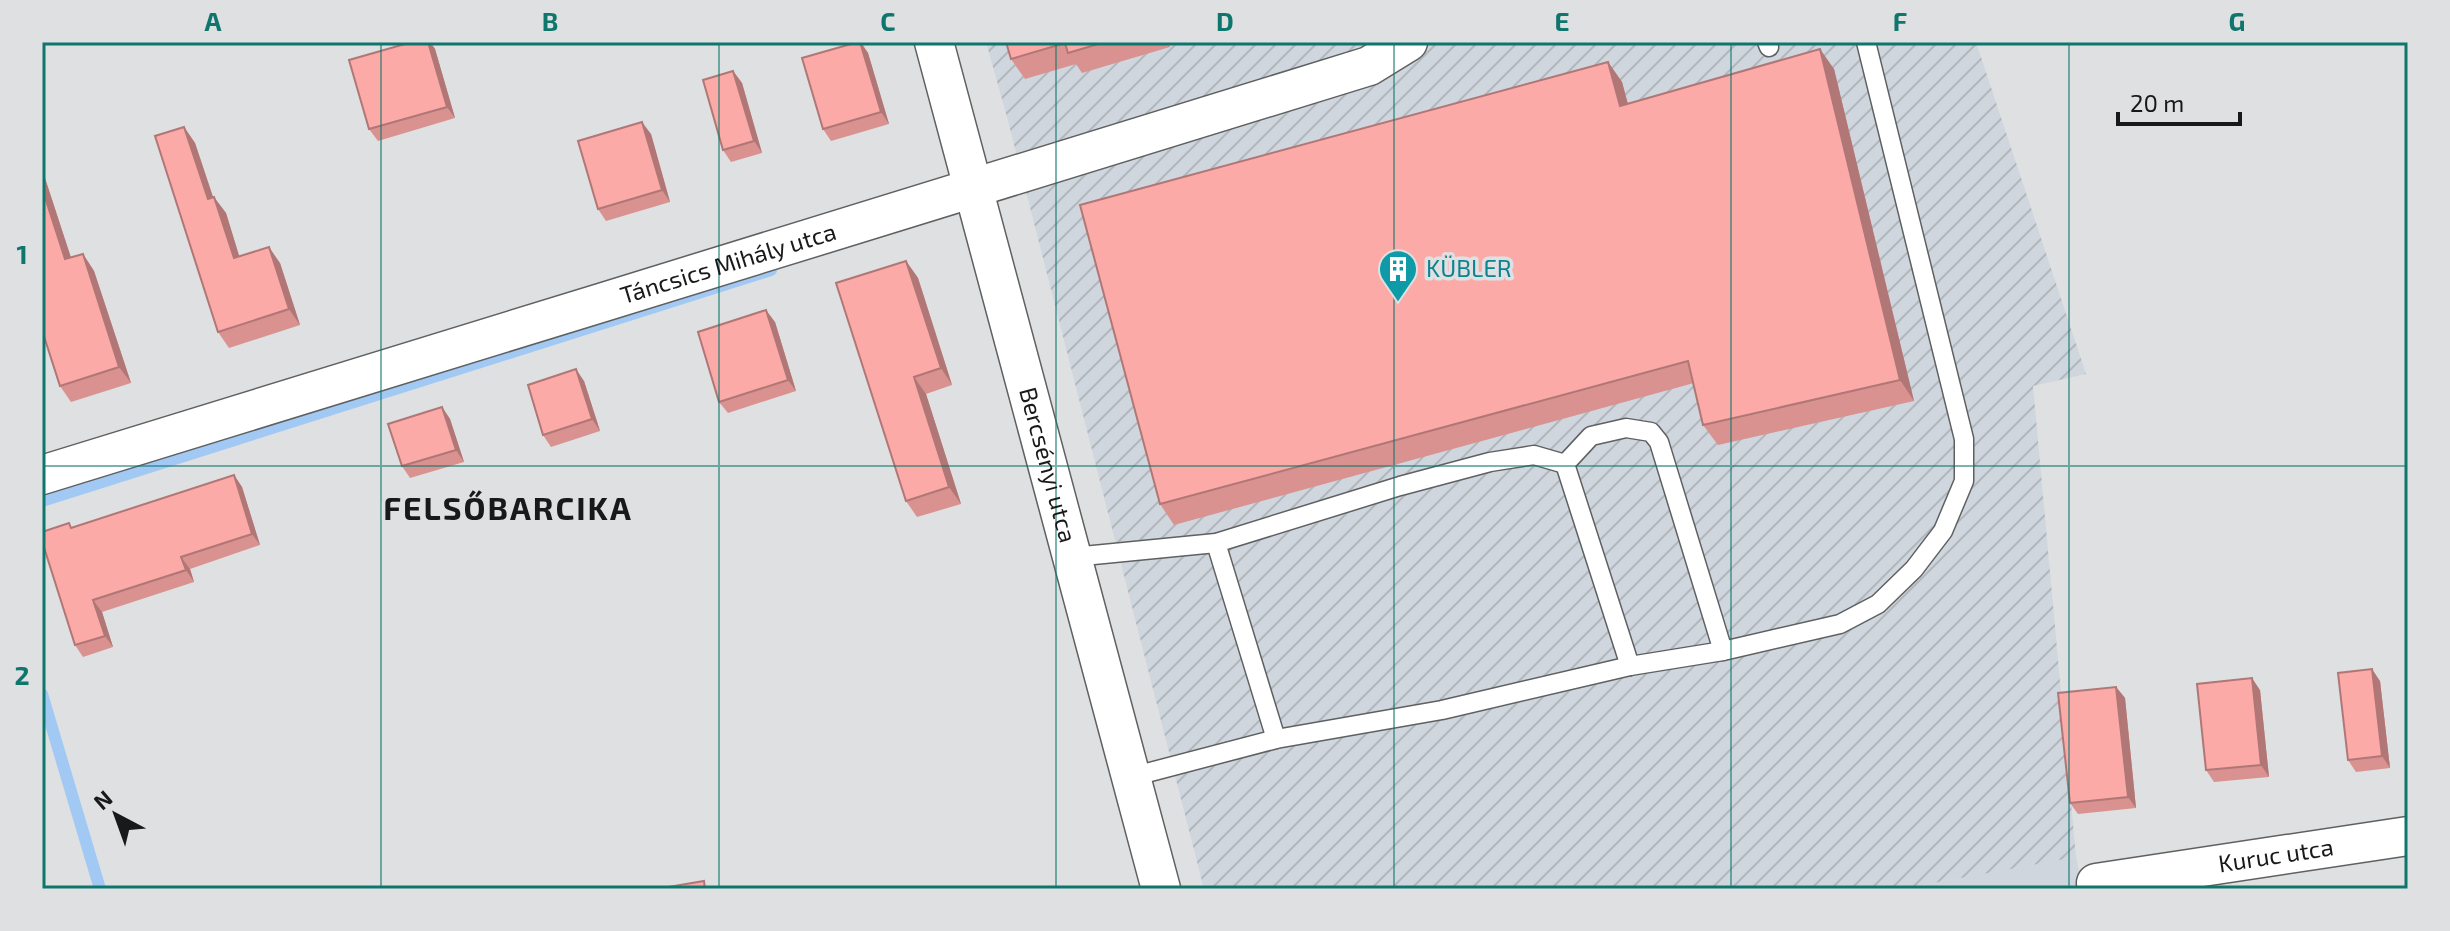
<svg xmlns="http://www.w3.org/2000/svg" width="2450" height="931" font-family="'Exo 2',sans-serif">
	<style>
		.built { fill: #cfd6dd }
		.industrial { fill: url(#industrial-furrows) }
		.lines { fill: none; stroke-linecap: round; stroke-linejoin: round }
		.stream { stroke: #a2c9f4; stroke-width: 12 }
		.lane-casing { stroke: #5f6061; stroke-width: 21 }
		.street-casing { stroke: #5f6061; stroke-width: 41 }
		.lane { stroke: #fff; stroke-width: 18 }
		.street { stroke: #fff; stroke-width: 38 }
		.wall { fill: #d99290 }
		.shaded-wall { fill: #b07776 }
		.building { fill: #fcaaa8; stroke: #b07776; stroke-width: 2 }
		.grid { fill: none; stroke: #0f766e; stroke-width: 2; stroke-opacity: 0.55 }
		.labels { text-anchor: middle; stroke-width: 7; stroke-linejoin: round; paint-order: stroke }
		.street-label { font-size: 24px; fill: #181919; stroke: #dee0e1 }
		.culture-label { font-size: 24px; fill: #0d838f; stroke: #dee0e1; text-anchor: start }
		.district-label { font-size: 32px; font-weight: bold; letter-spacing: 2px; fill: #181919; stroke: #dee0e1 }
		.neatline { fill: none; stroke: #0f766e; stroke-width: 3 }
		.grid-label { font-size: 26px; text-anchor: middle; font-weight: bold; fill: #0f766e }
	</style>
	<defs>
		<pattern id="industrial-furrows" width="10" height="10" patternUnits="userSpaceOnUse" patternTransform="scale(2)"><rect width="10" height="10" fill="#cfd6dd"/><path d="M-1 1l2-2M0 10L10 0M9 11l2-2" fill="none" stroke="#b1b7bd"/></pattern>
	</defs>
	<rect width="100%" height="100%" fill="#dee0e1"/>
	<path class="built" d="M2076,857L2083,889H1900Z"/>
	<path class="industrial" d="M986,42H1976L2086,374L2033,386L2076,857L1900,889H1204L1007,117Z"/>
	<g class="lines">
		<g class="stream">
			<path d="M42,501L771,270"/>
			<path d="M42,694L100,889"/>
		</g>
		<defs>
			<g id="lane">
				<path d="M1767,42L1769,47"/>
				<path d="M1565,464L1630,666"/>
				<path d="M1216,543L1276,739"/>
				<path d="M1073,557L1216,543L1400,486L1490,462L1534,455L1565,464L1591,436L1626,428L1651,432L1659,442L1723,651"/>
				<path d="M1131,777L1276,739L1442,710L1630,666L1723,651L1840,624L1878,604L1914,569L1943,531L1964,481V439L1866,42"/>
			</g>
			<g id="street">
				<path id="s1" d="M934,42L1161,889"/>
				<path id="s2" d="M42,475C484,337 927,205 1369,66L1408,42"/>
				<path id="s3" d="M2096,883L2408,836"/>
			</g>
		</defs>
		<use href="#lane" class="lane-casing"/>
		<use href="#street" class="street-casing"/>
		<use href="#lane" class="lane"/>
		<use href="#street" class="street"/>
	</g>
	<g class="wall">
		<path d="M412,42H430L435,49L455,118L378,141L369,129Z"/>
		<path d="M861,42L868,53L889,124L831,141L823,129Z"/>
		<path d="M1006,42H1169L1170,47L1082,73L1076,64L1025,79L1011,59Z"/>
		<path d="M1608,62L1622,82L1628,104L1834,69L1914,401L1718,445L1703,425L1694,383L1174,525L1160,504Z"/>
		<path d="M733,71L742,83L762,153L731,162L723,150Z"/>
		<path d="M184,127L195,143L213,197L226,213L239,256L280,263L300,325L229,348L218,332Z"/>
		<path d="M651,134L670,202L606,221L598,209Z"/>
		<path d="M42,169L71,258L83,254L94,271L131,383L71,402L60,386Z"/>
		<path d="M906,261L918,278L952,385L926,394L961,504L917,517L906,501Z"/>
		<path d="M775,322L796,391L728,413L719,402Z"/>
		<path d="M584,381L600,431L551,447L543,435Z"/>
		<path d="M442,407L450,419L464,462L410,478L402,466Z"/>
		<path d="M234,475L242,487L260,545L190,569L194,582L102,612L113,647L83,657L75,645L72,528Z"/>
		<path d="M2380,681L2390,768L2356,772L2348,760Z"/>
		<path d="M2116,687L2125,698L2136,808L2078,814L2070,803Z"/>
		<path d="M2260,690L2269,777L2214,782L2206,770Z"/>
	</g>
	<g class="shaded-wall">
		<path d="M428,42H430L435,49L455,118L447,107Z"/>
		<path d="M860,42L868,53L889,124L881,112Z"/>
		<path d="M1820,49L1834,69L1914,401L1900,380Z"/>
		<path d="M1608,62L1622,82L1634,127L1620,106Z"/>
		<path d="M733,71L742,83L762,153L754,141Z"/>
		<path d="M642,122L651,134L670,202L662,190Z"/>
		<path d="M184,127L195,143L219,215L208,199Z"/>
		<path d="M42,169L77,276L65,259L42,188Z"/>
		<path d="M214,197L226,213L245,275L234,258Z"/>
		<path d="M269,247L280,263L300,325L289,309Z"/>
		<path d="M83,254L94,271L131,383L119,367Z"/>
		<path d="M906,261L918,278L952,385L941,368Z"/>
		<path d="M766,310L775,322L796,391L788,380Z"/>
		<path d="M576,369L584,381L600,431L592,419Z"/>
		<path d="M914,377L926,394L961,504L949,487Z"/>
		<path d="M442,407L450,419L464,462L456,450Z"/>
		<path d="M234,475L242,487L260,545L252,534Z"/>
		<path d="M181,557L190,569L194,582L186,570Z"/>
		<path d="M93,600L102,612L113,647L105,636Z"/>
		<path d="M2372,669L2380,681L2390,768L2382,756Z"/>
		<path d="M2252,678L2260,690L2269,777L2261,765Z"/>
		<path d="M2116,687L2125,698L2136,808L2128,797Z"/>
	</g>
	<g class="building">
		<path d="M412,42H428L447,107L369,129L349,60Z"/>
		<path d="M858,42H860L881,112L823,129L802,58Z"/>
		<path d="M1006,42H1105L1068,53L1065,43L1011,59Z"/>
		<path d="M1820,49L1900,380L1703,425L1688,361L1160,504L1080,205L1608,62L1620,106Z"/>
		<path d="M733,71L754,141L723,150L703,80Z"/>
		<path d="M642,122L662,190L598,209L578,141Z"/>
		<path d="M184,127L208,199L214,197L234,258L269,247L289,309L218,332L155,136Z"/>
		<path d="M42,188L65,259L83,254L119,367L60,386L42,330Z"/>
		<path d="M906,261L941,368L914,377L949,487L906,501L836,283Z"/>
		<path d="M766,310L788,380L719,402L698,332Z"/>
		<path d="M576,369L592,419L543,435L528,385Z"/>
		<path d="M442,407L456,450L402,466L388,424Z"/>
		<path d="M234,475L252,534L181,557L186,570L93,600L105,636L75,645L42,541V532L69,523L71,528Z"/>
		<path d="M2372,669L2382,756L2348,760L2338,673Z"/>
		<path d="M2252,678L2261,765L2206,770L2197,684Z"/>
		<path d="M2116,687L2128,797L2070,803L2058,693Z"/>
		<path d="M704,881L705,889H662V888Z"/>
	</g>
	<path class="grid" d="M381,42V889M719,42V889M1056,42V889M1394,42V889M1731,42V889M2069,42V889M42,466H2408"/>
	<defs>
		<symbol id="building-pin" viewBox="-11 -11 22 30"><path d="M0 17L-7.5 6A9.5 9.5 0 1 1 7.5 6Z" fill="#0f9aa8" stroke="#dee0e1"/><path d="M-4-6H4V6H1V3H-1V6H-4ZM-2.5-4.3h1.7v1.8h-1.7ZM.8-4.3h1.7v1.8H.8ZM-2.5-1h1.7V.8h-1.7ZM.8-1h1.7V.8H.8Z" fill="#fff"/></symbol>
	</defs>
	<g fill-rule="evenodd">
		<use href="#building-pin" x="1376" y="247" width="44" height="60"/>
	</g>
	<g class="labels">
		<g class="street-label">
			<text dy="8" stroke="none"><textPath href="#s2" startOffset="718">Táncsics Mihály utca</textPath></text>
			<text dy="8" stroke="none"><textPath href="#s1" startOffset="438">Bercsényi utca</textPath></text>
			<text dy="8" stroke="none"><textPath href="#s3" startOffset="182">Kuruc utca</textPath></text>
		</g>
		<g class="culture-label">
			<text x="1426" y="277">KÜBLER</text>
		</g>
		<g class="district-label">
			<text x="508" y="520">FELSŐBARCIKA</text>
		</g>
	</g>
	<rect width="2450" height="931" fill="none" stroke="#dee0e1" stroke-width="88"/>
	<g transform="translate(116 815) rotate(319)" stroke="#dee0e1" stroke-width="6" paint-order="stroke">
	<path d="M0-6L14 30L0 20L-14 30Z" fill="#181919"/>
	<text y="-12" font-size="22" font-weight="bold" text-anchor="middle" fill="#181919">N</text>
	</g>
	<path d="M2118 112v12h122v-12" fill="none" stroke="#181919" stroke-width="4"/>
	<text x="2130" y="112" font-size="24" fill="#181919" stroke="#dee0e1" stroke-width="6" paint-order="stroke">20 m</text>
	<rect x="44" y="44" width="2362" height="843" class="neatline"/>
	<g class="grid-label">
		<text x="213" y="31">A</text>
		<text x="550" y="31">B</text>
		<text x="888" y="31">C</text>
		<text x="1225" y="31">D</text>
		<text x="1562" y="31">E</text>
		<text x="1900" y="31">F</text>
		<text x="2237" y="31">G</text>
		<text x="22" y="264">1</text>
		<text x="22" y="685">2</text>
	</g>
</svg>
